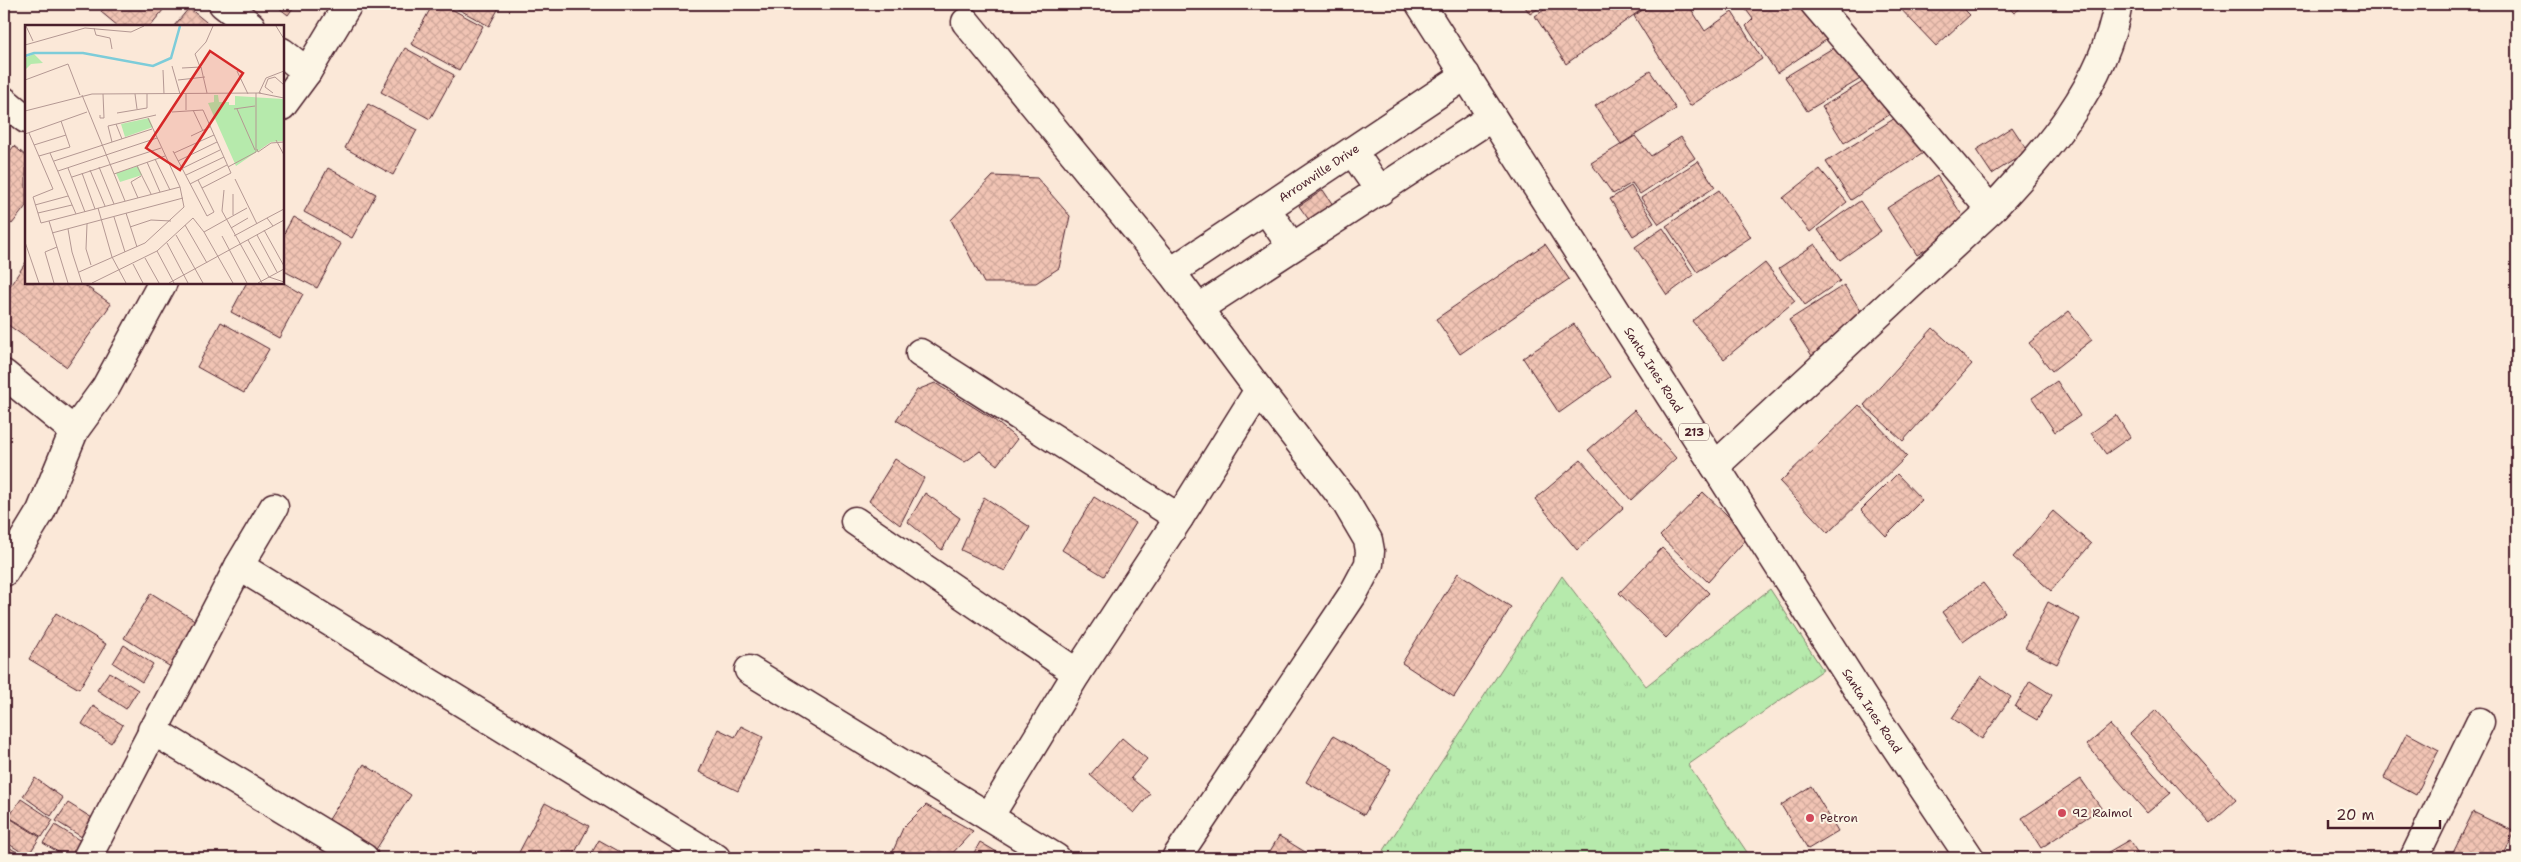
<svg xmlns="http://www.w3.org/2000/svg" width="2521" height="862" font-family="'Shantell Sans',sans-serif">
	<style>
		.grass { fill: url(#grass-tufts); stroke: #80846c }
		.building { fill: url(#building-cross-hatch); stroke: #4a1f2b }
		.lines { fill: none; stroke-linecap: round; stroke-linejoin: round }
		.minor-casing { stroke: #4a1f2b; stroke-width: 31 }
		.major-casing { stroke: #4a1f2b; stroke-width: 31 }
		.minor { stroke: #fcf5e5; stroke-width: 28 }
		.major { stroke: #fcf5e5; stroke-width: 28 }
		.poi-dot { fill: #d1495b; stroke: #fcf5e5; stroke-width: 2 }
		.labels { text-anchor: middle; stroke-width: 4; stroke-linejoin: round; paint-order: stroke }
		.shield { fill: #fcf5e5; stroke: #7f5f63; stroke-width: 1 }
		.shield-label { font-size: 11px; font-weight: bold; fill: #4a1f2b }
		.street-label { font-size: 12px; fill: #4a1f2b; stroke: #fcf5e5 }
		.poi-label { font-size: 12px; fill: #4a1f2b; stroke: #fcf5e5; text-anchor: start }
		.inset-river { fill: none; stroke: #7dccd9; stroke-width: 2.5 }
		.inset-road { fill: none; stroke: #b49893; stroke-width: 1 }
		.view { fill: #d62828; fill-opacity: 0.15; stroke: #d62828; stroke-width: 2.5 }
		.inset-edge { fill: none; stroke: #4a1f2b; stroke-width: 2.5 }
	</style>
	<defs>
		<pattern id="grass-tufts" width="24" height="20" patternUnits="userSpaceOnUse" patternTransform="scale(1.25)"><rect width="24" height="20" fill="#b6eaac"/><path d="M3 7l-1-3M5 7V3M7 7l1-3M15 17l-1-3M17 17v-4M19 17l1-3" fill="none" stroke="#9ec894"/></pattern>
		<pattern id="building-cross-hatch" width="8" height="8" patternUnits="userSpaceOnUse" patternTransform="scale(1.25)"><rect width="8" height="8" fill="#f1c4b4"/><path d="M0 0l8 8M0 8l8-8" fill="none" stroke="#d0a89b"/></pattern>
	</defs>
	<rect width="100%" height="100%" fill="#fbe8d8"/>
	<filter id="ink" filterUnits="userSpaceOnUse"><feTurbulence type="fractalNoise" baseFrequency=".02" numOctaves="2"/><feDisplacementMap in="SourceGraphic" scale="10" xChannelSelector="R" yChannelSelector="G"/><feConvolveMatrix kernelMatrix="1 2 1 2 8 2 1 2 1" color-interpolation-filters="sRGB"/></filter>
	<g filter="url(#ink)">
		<path class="grass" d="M1562,576L1646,686L1770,589L1823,670L1688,765L1751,858H1379Z"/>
		<g class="building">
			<path d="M107,4H168L150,26H118L101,12Z"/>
			<path d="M274,4H296L288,15Z"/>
			<path d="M433,4H442L483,26L459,70L411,44Z"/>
			<path d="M449,4H501L489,26Z"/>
			<path d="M1523,4H1545L1530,14Z"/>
			<path d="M1553,4H1643L1645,7L1566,64L1535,16Z"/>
			<path d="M1651,4H1688L1705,31L1732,12L1762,59L1690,106L1634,16Z"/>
			<path d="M1748,4H1806L1829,38L1777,73L1746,26L1753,19L1744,7Z"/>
			<path d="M1896,4H1959L1970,15L1936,46Z"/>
			<path d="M2006,4H2026L2014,13Z"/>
			<path d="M189,8L211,26H174Z"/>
			<path d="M1841,43L1862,78L1807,111L1785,77Z"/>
			<path d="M405,48L454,75L430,119L381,92Z"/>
			<path d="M1650,71L1676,109L1621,144L1595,106Z"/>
			<path d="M1866,80L1889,115L1844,143L1822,107Z"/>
			<path d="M368,104L417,130L393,175L345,148Z"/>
			<path d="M1903,113L1928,150L1851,200L1826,162Z"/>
			<path d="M2012,127L2028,151L1992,174L1976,150Z"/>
			<path d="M1635,136L1651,156L1681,137L1695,158L1640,194L1632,183L1613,194L1591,163Z"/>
			<path d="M14,146L26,156V206L12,224L4,218V159Z"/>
			<path d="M1698,161L1715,187L1659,224L1641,198Z"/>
			<path d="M328,168L376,194L352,238L304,212Z"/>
			<path d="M1820,169L1847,202L1810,232L1783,198Z"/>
			<path d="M993,176L1037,178L1070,216L1059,268L1036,283H984L951,220Z"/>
			<path d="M1937,176L1967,223L1917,255L1887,208Z"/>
			<path d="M1631,186L1654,223L1633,236L1610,199Z"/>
			<path d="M1323,190L1335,208L1312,224L1299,206Z"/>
			<path d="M1719,190L1751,237L1697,272L1666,226Z"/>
			<path d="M1860,201L1881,231L1840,260L1818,230Z"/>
			<path d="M293,217L341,244L317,288L282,270V237Z"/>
			<path d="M1663,228L1694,275L1667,295L1635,247Z"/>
			<path d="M1545,244L1569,279L1460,354L1436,319Z"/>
			<path d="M1815,244L1840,281L1805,305L1779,268Z"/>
			<path d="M26,262V282H80L111,304L67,367L4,322V295Z"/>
			<path d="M1765,263L1795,301L1724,359L1692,321Z"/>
			<path d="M247,282H282L303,294L279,338L231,312Z"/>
			<path d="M1844,285L1869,323L1814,359L1789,320Z"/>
			<path d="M2069,311L2092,340L2052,371L2029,343Z"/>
			<path d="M221,322L269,349L244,393L197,367Z"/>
			<path d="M1574,324L1610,377L1559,413L1523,358Z"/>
			<path d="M1933,328L1972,364L1903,441L1864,405Z"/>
			<path d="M2057,381L2080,416L2055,432L2032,398Z"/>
			<path d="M935,383L993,419L1017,439L997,465L980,451L965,462L896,420L917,390Z"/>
			<path d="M1859,405L1907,456L1828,533L1780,482Z"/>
			<path d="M1634,410L1676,458L1631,500L1588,450Z"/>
			<path d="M2116,415L2130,437L2106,454L2091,433Z"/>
			<path d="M895,459L924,478L900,525L869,501Z"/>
			<path d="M1581,460L1623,508L1577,550L1535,499Z"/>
			<path d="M1897,474L1922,500L1886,536L1861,510Z"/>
			<path d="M1703,492L1749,536L1708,582L1660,536Z"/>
			<path d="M925,493L960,518L942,550L908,522Z"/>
			<path d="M984,497L1030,527L1005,571L961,550Z"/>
			<path d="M1094,497L1136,523L1104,576L1062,550Z"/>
			<path d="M2053,511L2091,544L2051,591L2013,557Z"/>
			<path d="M1662,548L1709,593L1666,638L1619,593Z"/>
			<path d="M1458,573L1511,607L1454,697L1402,663Z"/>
			<path d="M1983,583L2005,612L1963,642L1942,612Z"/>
			<path d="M151,593L201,624L174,669L124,638Z"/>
			<path d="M2048,602L2080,619L2057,664L2025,648Z"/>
			<path d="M56,613L106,644L79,689L29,659Z"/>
			<path d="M124,645L153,664L142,682L113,663Z"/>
			<path d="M109,672L138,690L126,709L97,690Z"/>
			<path d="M1981,676L2011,697L1982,739L1952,718Z"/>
			<path d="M2030,681L2052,695L2037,720L2015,707Z"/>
			<path d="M93,706L123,725L111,743L82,724Z"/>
			<path d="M2156,710L2236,800L2210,823L2130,734Z"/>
			<path d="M2110,725L2171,793L2147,813L2087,745Z"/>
			<path d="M741,726L763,737L738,791L699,772L718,729L735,737Z"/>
			<path d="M2407,733L2439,750L2416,795L2384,778Z"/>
			<path d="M1333,736L1391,769L1364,815L1306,782Z"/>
			<path d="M1122,738L1147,759L1131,778L1150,794L1134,813L1090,775Z"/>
			<path d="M364,764L411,795L375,851L328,821Z"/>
			<path d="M35,778L63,798L51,816L23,796Z"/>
			<path d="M2081,779L2101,808L2041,848L2022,818Z"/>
			<path d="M1811,786L1838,831L1808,849L1781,805Z"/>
			<path d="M21,799L53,820L42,837L9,817Z"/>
			<path d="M68,803L97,821L85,839L56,821Z"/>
			<path d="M545,803L589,826L572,858H516Z"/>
			<path d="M926,805L973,831L948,858H890L903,828Z"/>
			<path d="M2473,812L2515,832L2502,858L2451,857Z"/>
			<path d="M11,819L40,837L28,856L4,841V831Z"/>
			<path d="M55,825L84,843L75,858H68L43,843Z"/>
			<path d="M1279,836L1315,858H1266Z"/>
			<path d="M599,840L631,858H589Z"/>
			<path d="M2129,840L2141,858H2098Z"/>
			<path d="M980,842L1007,858H971Z"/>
			<path d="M4,844L26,858H4Z"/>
			<path d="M35,851L47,858H31Z"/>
			<path d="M2288,851L2303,858H2285Z"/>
		</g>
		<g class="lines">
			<defs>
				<g id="minor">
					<path d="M223,4L251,26"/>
					<path d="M1815,4L1991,210"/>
					<path d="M966,22L1171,272L1259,390L1345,501L1368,540L1370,551L1369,564L1353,594L1176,858"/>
					<path d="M282,52L307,72"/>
					<path d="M4,101L26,119"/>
					<path d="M282,106L307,72L348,4"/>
					<path d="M1353,152L1380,191"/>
					<path d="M1266,209L1292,247"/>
					<path id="s1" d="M1171,272L1466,75"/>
					<path d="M1199,308L1492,117"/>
					<path d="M920,353L1179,518"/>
					<path d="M4,374L74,431"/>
					<path d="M1715,466L1991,210C2046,151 2104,86 2118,4"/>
					<path d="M855,521L1077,673"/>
					<path d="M239,566L716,858"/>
					<path d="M4,572L41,511L74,431L106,387L163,282"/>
					<path d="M749,670L1056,858"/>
					<path d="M152,730L364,858"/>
					<path d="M989,817L1077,673L1179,518L1259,390"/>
					<path d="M87,858L239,566L274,507"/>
					<path d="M2414,858L2480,722"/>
				</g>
				<g id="major">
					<path id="s2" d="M1420,4L1865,701L1970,858"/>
				</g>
			</defs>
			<use href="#minor" class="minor-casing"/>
			<use href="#major" class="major-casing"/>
			<use href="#minor" class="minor"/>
			<use href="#major" class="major"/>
		</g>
	</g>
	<g class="poi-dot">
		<circle cx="2062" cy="813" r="5"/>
		<circle cx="1810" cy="818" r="5"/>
	</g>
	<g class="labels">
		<rect class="shield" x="1679" y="423.5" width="30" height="17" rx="4"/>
		<g class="shield-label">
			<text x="1694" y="436">213</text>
		</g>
		<g class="street-label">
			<text dy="4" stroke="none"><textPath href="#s1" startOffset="178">Arrowville Drive</textPath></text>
			<text dy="4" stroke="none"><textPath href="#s2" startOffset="434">Santa Ines Road</textPath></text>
			<text dy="4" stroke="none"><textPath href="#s2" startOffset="839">Santa Ines Road</textPath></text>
		</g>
		<g class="poi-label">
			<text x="2072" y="817">92 Raimol</text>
			<text x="1820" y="822">Petron</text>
		</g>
	</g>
	<g transform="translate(25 25)">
		<rect width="259" height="259" fill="#fbe8d8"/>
		<path d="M189,70H193L194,77H204V80H210V71L259,74V116L246,117L211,141L183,78L189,77Z" fill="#b6eaac"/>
		<path d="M9,29L18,38L6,39L0,45V33Z" fill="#b6eaac"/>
		<path d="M124,93L128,102L100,112L96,99ZM113,141L117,150L95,157L91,148Z" fill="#b6eaac"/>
		<path class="inset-river" d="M0,31L9,28H58L128,41L146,33L155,1"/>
		<path class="inset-road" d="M1,1L8,16M251,1L259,14M69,3L71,10L85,13L87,24M0,20L60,3L106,7L119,1M147,41L155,69M175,42L170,29L181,17L188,1M157,43L176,42L182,68M138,45L139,69M212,46L223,69M0,55L43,39L55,70M153,55L180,52M234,68L241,53L259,46M234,68L259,73M248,68L240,62L243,54L250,52L259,60M110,69L112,84M161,69V85M57,70L100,176M209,84L230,81M212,84L230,125M168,85L178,106M0,86L67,69L236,68M147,87L178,85L206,148L177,163M92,88L122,83V69M75,90V93H79L78,69M91,99L97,114M4,108L28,164L8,172L16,198L155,162M0,109L62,87M166,111L185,102M251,115L259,130M87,117L83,101L131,90M9,120L41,110M232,124L233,127L246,118L259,117M148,126L182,191L189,187L173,155M25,128L51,189M149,128L189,110M14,131L45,122L36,96M130,134L145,165M29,136L127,104M153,136L192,117M122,137L135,167M112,141L126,169M74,142L89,179M203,142L231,127V68M43,143L60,187M158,143L195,125M65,145L80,181M33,146L132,113M57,148L70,184M89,149L140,131M161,150L199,132M47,152L136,123M210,154L232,199M165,159L202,140M199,165L197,186L237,258M208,169V190M113,173L106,157L116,151M10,180L43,171M73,183L87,232L101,258M13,188L47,180M101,188L112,222M89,192L100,227M24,196L43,258M62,199L61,224L66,240M160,200L182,238M248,201L242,193L259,184M105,202L126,195L146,196M206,203L223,193M43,204L47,227L57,258M239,205L259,241M179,207L222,183M27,208L158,173M151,210L178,258M232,210L252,247M197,211L222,258M209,211L242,193M223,215L244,252L259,257M0,217L14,258M142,218L163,258M132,226L149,258M120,233L134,258M108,239L118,258M54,247L120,218L159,182L155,162L123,93M29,258L20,227L32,222M67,258L132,226L168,193L179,207L208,258M144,258L259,195M233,258L259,244"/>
		<path class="view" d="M185,26L218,48L155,145L121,123Z"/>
		<rect width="259" height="259" class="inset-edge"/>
	</g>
	<rect width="2521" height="862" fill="none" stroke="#fcf5e5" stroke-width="20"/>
	<rect x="10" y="10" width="2501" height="842" fill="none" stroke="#4a1f2b" stroke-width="2" filter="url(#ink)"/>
	<path d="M2328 820v8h112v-8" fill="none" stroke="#4a1f2b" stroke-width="2.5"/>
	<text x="2336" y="820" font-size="15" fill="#4a1f2b" stroke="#fcf5e5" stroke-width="4" paint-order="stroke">20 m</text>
</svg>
